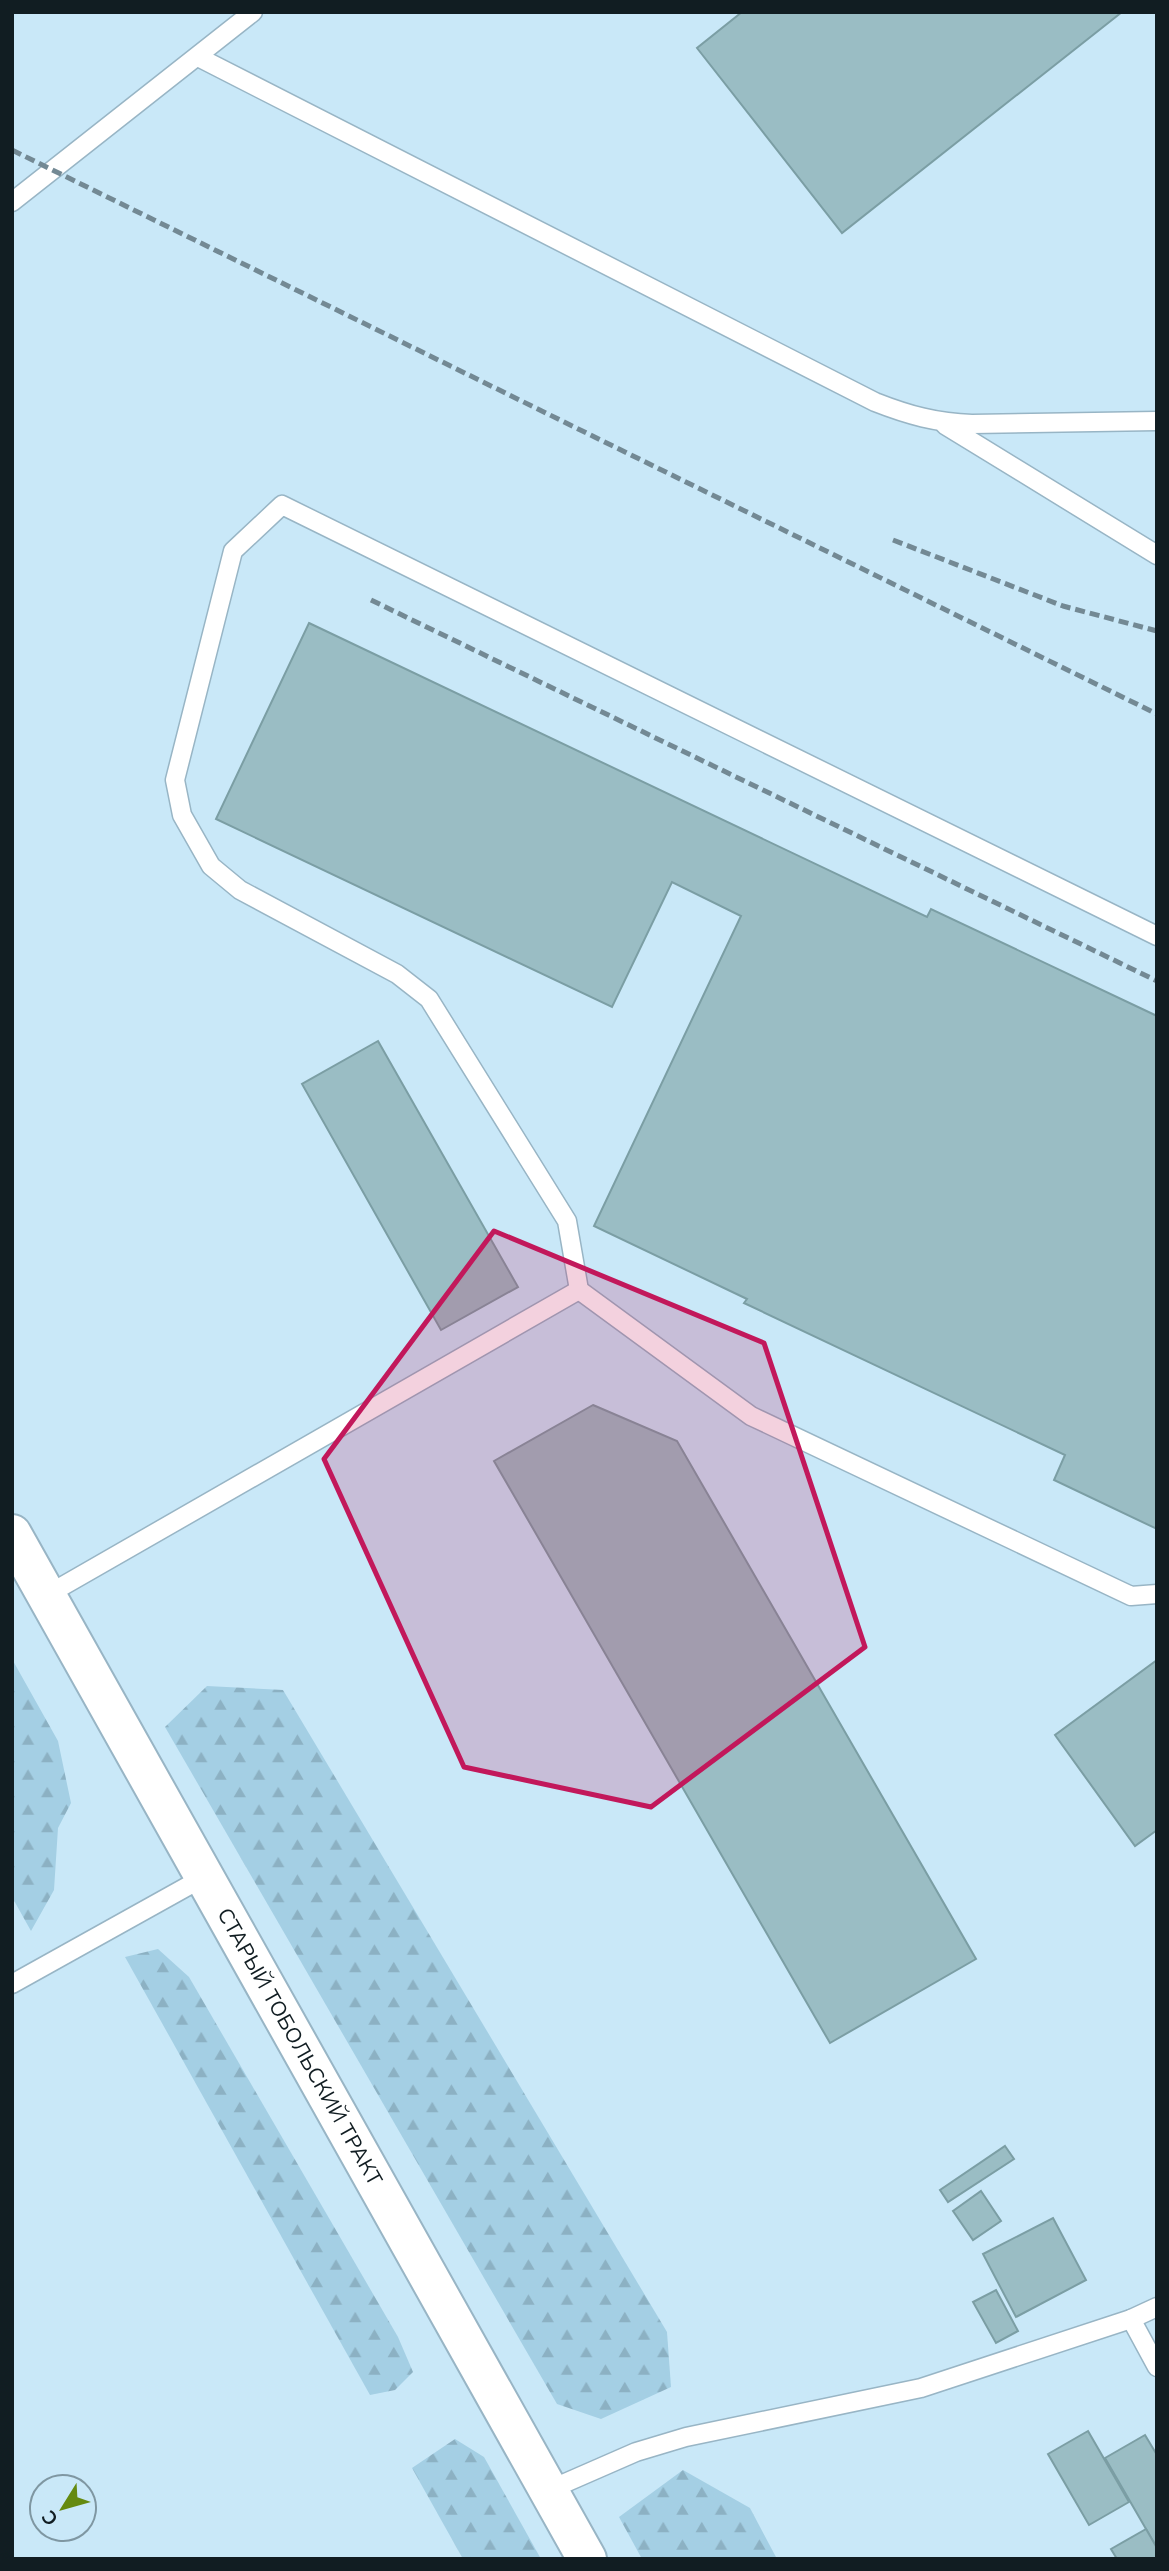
<svg xmlns="http://www.w3.org/2000/svg" width="1169" height="2571" font-family="Mulish,sans-serif">
	<style>
		.forest { fill: url(#forest-firs) }
		.building { fill: #9abdc4; stroke: #7b9ea4; stroke-width: 2 }
		.lines { fill: none; stroke-linecap: round; stroke-linejoin: round }
		.service-casing { stroke: #98b5c5; stroke-width: 21 }
		.tertiary-casing { stroke: #98b5c5; stroke-width: 42 }
		.service { stroke: #fff; stroke-width: 18 }
		.tertiary { stroke: #fff; stroke-width: 38 }
		.rail { stroke: #738994; stroke-width: 5; stroke-dasharray: 10 5; stroke-linecap: butt }
		.marked { fill: #c2185b; fill-opacity: 0.2; stroke: #c2185b; stroke-width: 5; stroke-linejoin: round }
		.labels { text-anchor: middle; stroke-width: 5; stroke-linejoin: round; paint-order: stroke }
		.street-label { font-size: 21px; fill: #111d22; stroke: #c9e8f8 }
	</style>
	<defs>
		<pattern id="forest-firs" width="22" height="20" patternUnits="userSpaceOnUse" patternTransform="scale(1.75)"><rect width="22" height="20" fill="#a4cfe4"/><path d="M5 1l3.5 6h-7zM16 11l3.5 6h-7z" fill="#8cb1c3"/></pattern>
	</defs>
	<rect width="100%" height="100%" fill="#c9e8f8"/>
	<g class="forest">
		<path d="M12,1659L58,1741L71,1803L58,1828L54,1890L31,1931L12,1897Z"/>
		<path d="M207,1686L283,1690L667,2332L671,2387L601,2419L557,2404L165,1727Z"/>
		<path d="M158,1949L189,1977L398,2337L413,2372L395,2390L370,2395L125,1957Z"/>
		<path d="M455,2439L484,2457L541,2559H463L412,2468Z"/>
		<path d="M683,2470L750,2508L777,2559H642L619,2517Z"/>
	</g>
	<g class="building">
		<path d="M742,12H1122L842,233L697,48Z"/>
		<path d="M309,623L927,917L931,909L1157,1016V1529L1054,1480L1065,1455L744,1303L747,1299L594,1226L741,916L672,882L612,1007L216,819Z"/>
		<path d="M378,1041L518,1287L441,1330L302,1084Z"/>
		<path d="M593,1405L677,1441L976,1959L830,2043L494,1461Z"/>
		<path d="M1157,1660V1830L1135,1846L1055,1735Z"/>
		<path d="M1005,2146L1014,2159L948,2202L940,2190Z"/>
		<path d="M981,2191L1001,2221L973,2240L953,2211Z"/>
		<path d="M1053,2218L1086,2280L1016,2317L983,2254Z"/>
		<path d="M996,2290L1018,2331L996,2343L973,2302Z"/>
		<path d="M1088,2431L1129,2502L1089,2525L1048,2454Z"/>
		<path d="M1145,2435L1157,2455V2548L1105,2458Z"/>
		<path d="M1146,2529L1157,2548V2559H1117L1111,2549Z"/>
	</g>
	<g class="lines">
		<defs>
			<g id="service">
				<path d="M198,57L875,402C908,415 937,423 972,424L1157,421"/>
				<path d="M12,202L253,12"/>
				<path d="M945,425L1157,555"/>
				<path d="M1157,936L282,505L233,551L175,780L182,815L211,866L240,890L397,974L429,999L567,1221L579,1290L751,1416L1131,1596L1157,1594"/>
				<path d="M47,1595L579,1290"/>
				<path d="M12,1984L206,1876"/>
				<path d="M1131,2319L1157,2367"/>
				<path d="M549,2490L636,2452L686,2437L921,2388L1131,2319L1157,2307"/>
			</g>
			<g id="tertiary">
				<path id="s1" d="M12,1534L587,2559"/>
			</g>
		</defs>
		<use href="#service" class="service-casing"/>
		<use href="#tertiary" class="tertiary-casing"/>
		<use href="#service" class="service"/>
		<use href="#tertiary" class="tertiary"/>
		<g class="rail">
			<path d="M12,150L1157,714"/>
			<path d="M893,540L1063,606L1157,631"/>
			<path d="M371,600L1157,981"/>
		</g>
	</g>
	<path class="marked" d="M494,1231L764,1343L865,1647L651,1807L464,1767L324,1459Z"/>
	<g class="labels">
		<g class="street-label">
			<text dy="7" stroke="none"><textPath href="#s1" startOffset="588">СТАРЫЙ ТОБОЛЬСКИЙ ТРАКТ</textPath></text>
		</g>
	</g>
	<rect width="1169" height="2571" fill="none" stroke="#111d22" stroke-width="28"/>
	<g transform="translate(63 2508) rotate(233)"><circle r="33" fill="#c9e8f8" stroke="#7f97a2" stroke-width="2"/>
	<path d="M0-5L12 26L0 18L-12 26Z" fill="#658a10"/>
	<text y="-10" font-size="19" font-weight="bold" text-anchor="middle" fill="#111d22">С</text>
	</g>
</svg>
